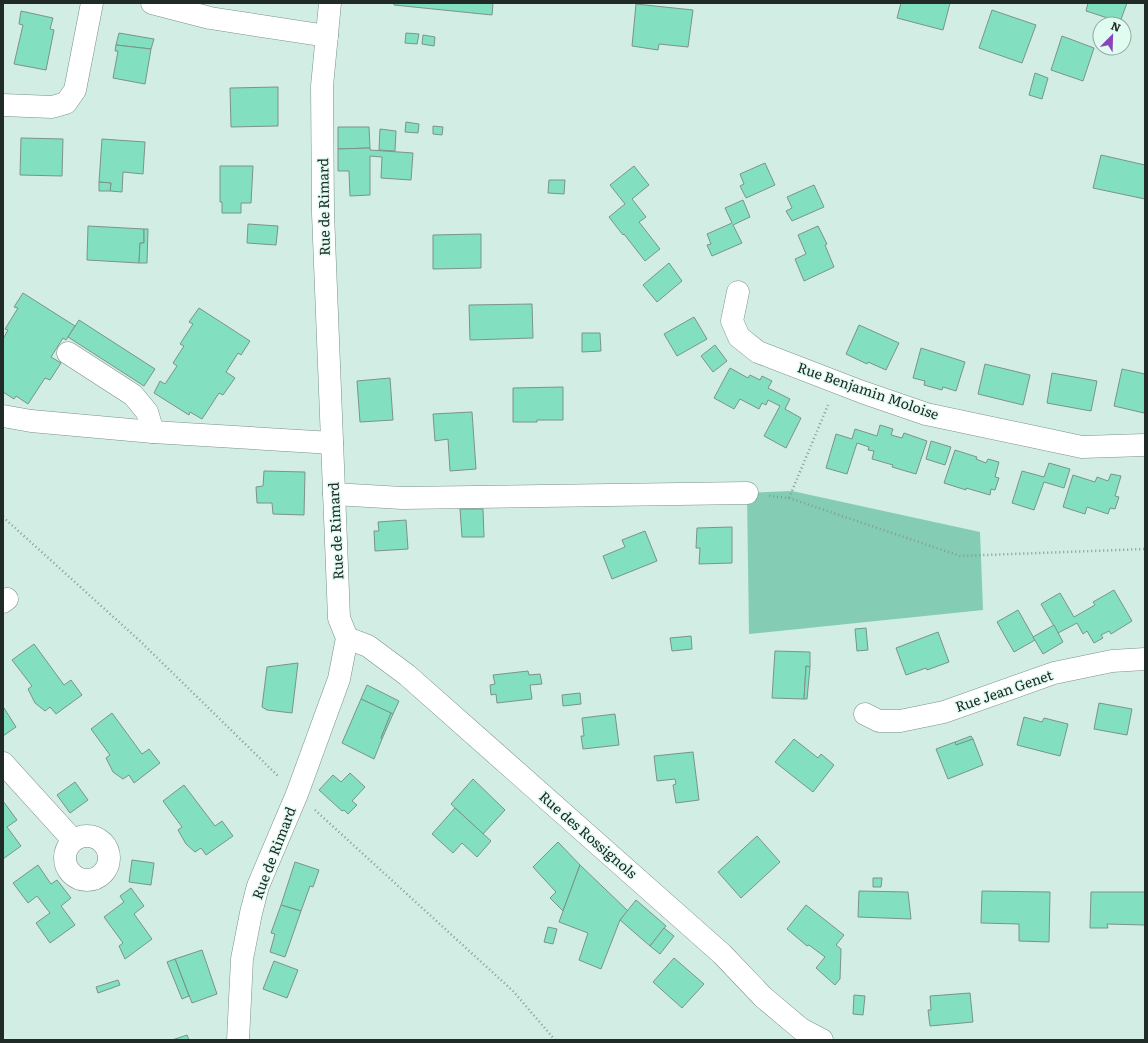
<svg xmlns="http://www.w3.org/2000/svg" width="1148" height="1043" font-family="Literata,serif">
	<style>
		.green { fill: #85ccb4 }
		.building { fill: #82dfc0; stroke: #7b948a }
		.lines { fill: none; stroke-linecap: round; stroke-linejoin: round }
		.minor-casing { stroke: #799289; stroke-width: 23 }
		.path { stroke: #869a93; stroke-width: 2.5; stroke-dasharray: 1 3; stroke-linecap: butt }
		.minor { stroke: #fff; stroke-width: 22 }
		.labels { text-anchor: middle; stroke-width: 3; stroke-linejoin: round; paint-order: stroke }
		.street-label { font-size: 14px; fill: #202a27; stroke: #e0fbf0 }
	</style>
	<rect width="100%" height="100%" fill="#d2ede3"/>
	<path class="green" d="M792,491L980,532L983,610L749,634L747,493Z"/>
	<g class="building">
		<path d="M394,3H493L492,15L394,5Z"/>
		<path d="M901,3H950L943,30L897,18Z"/>
		<path d="M1088,3H1127L1120,22L1086,11Z"/>
		<path d="M636,4L693,10L688,47L659,44L658,50L632,46Z"/>
		<path d="M992,10L1036,25L1022,63L979,48Z"/>
		<path d="M21,11L53,18L50,29L54,30L46,70L14,64L23,25L19,24Z"/>
		<path d="M119,33L154,39L151,49L116,45Z"/>
		<path d="M406,33L419,34L417,44L405,43Z"/>
		<path d="M423,35L435,37L434,46L422,44Z"/>
		<path d="M1062,36L1094,48L1083,81L1051,70Z"/>
		<path d="M116,45L151,49L145,84L113,78L118,51H115Z"/>
		<path d="M1035,73L1048,78L1042,99L1029,95Z"/>
		<path d="M278,87V126L231,127L230,88Z"/>
		<path d="M406,122L419,124L418,133L405,132Z"/>
		<path d="M433,126L443,127L442,135L433,134Z"/>
		<path d="M338,127H369L370,148L338,149Z"/>
		<path d="M380,129L396,131L395,151L379,150Z"/>
		<path d="M21,138L63,139L62,176L20,175Z"/>
		<path d="M102,139L145,142L143,174L123,172L122,192L110,191L111,183L99,182Z"/>
		<path d="M370,148V150L413,153L411,180L381,178L382,157L370,156V195L350,196L349,171H338V149Z"/>
		<path d="M1101,155L1145,165V199L1093,188Z"/>
		<path d="M765,163L775,185L746,198L740,186L744,184L740,174Z"/>
		<path d="M220,166H253L251,203H241V213H222V202H220Z"/>
		<path d="M634,166L649,185L632,199L646,217L639,222L660,249L645,261L624,234L623,235L609,217L625,204L610,185Z"/>
		<path d="M549,180H565L564,194L548,193Z"/>
		<path d="M99,182L111,183L110,191H99Z"/>
		<path d="M814,185L824,207L792,221L786,211L792,208L787,197Z"/>
		<path d="M743,200L750,217L733,225L742,243L712,256L707,245L711,244L707,234L732,223L725,208Z"/>
		<path d="M248,224L278,226L276,245L247,243Z"/>
		<path d="M88,226L144,229V243H140L139,263L87,260Z"/>
		<path d="M818,226L827,244L825,245L834,267L804,281L795,259L806,254L798,235Z"/>
		<path d="M144,229H148L147,263H139L140,243H144Z"/>
		<path d="M481,234V268L433,269V235Z"/>
		<path d="M669,263L682,281L657,302L643,285Z"/>
		<path d="M23,293L75,326L66,340L63,338L51,357L61,363L50,380L45,378L28,404L16,396L14,399L3,392V339L8,330L5,329L18,308L14,307Z"/>
		<path d="M532,304L533,338L470,340L469,305Z"/>
		<path d="M199,308L250,341L241,355L238,353L226,372L235,378L223,395L219,393L202,419L190,412L189,415L154,393L160,381L165,384L177,366L173,363L184,346L180,344L193,324L189,322Z"/>
		<path d="M694,317L707,339L677,356L664,334Z"/>
		<path d="M79,320L155,369L144,386L68,337Z"/>
		<path d="M859,325L899,343L886,370L868,362L867,364L846,354Z"/>
		<path d="M582,333H600L601,351L582,352Z"/>
		<path d="M715,345L727,361L713,372L701,356Z"/>
		<path d="M921,348L965,362L956,391L943,387L942,390L924,385L925,381L913,378Z"/>
		<path d="M985,364L1030,375L1023,405L978,394Z"/>
		<path d="M730,368L748,378L750,375L760,380L762,376L772,381L768,388L790,399L785,409L801,418L786,448L764,436L780,406L768,400L766,405L762,403L759,409L740,399L734,409L714,398Z"/>
		<path d="M1122,369L1145,374V409L1144,413L1114,406Z"/>
		<path d="M1052,373L1097,381L1091,411L1047,403Z"/>
		<path d="M390,378L393,420L360,422L357,381Z"/>
		<path d="M563,387V420H537V422H513V388Z"/>
		<path d="M472,412L476,469L450,471L448,439L435,441L433,414Z"/>
		<path d="M880,425L893,429L891,435L902,438L904,433L927,441L916,474L892,467L893,465L872,459L874,451L868,450L869,447L857,443L847,474L826,468L836,434L852,439L855,429L877,436Z"/>
		<path d="M931,441L951,447L945,465L926,459Z"/>
		<path d="M955,450L977,457L976,459L986,463L988,459L999,462L995,477L999,478L995,490L991,489L990,495L966,488V490L944,483Z"/>
		<path d="M1049,463L1070,469L1064,488L1044,482L1034,510L1012,503L1022,471L1044,477Z"/>
		<path d="M264,471L305,472L304,515L273,514L272,503H257L256,487L263,486Z"/>
		<path d="M1111,474L1121,476L1115,496L1119,497L1115,509L1110,508L1108,514L1087,507L1085,514L1063,507L1073,475L1095,482L1097,477L1108,481Z"/>
		<path d="M460,509H483L484,537H462Z"/>
		<path d="M406,520L408,549L375,551L374,531H379L378,522Z"/>
		<path d="M732,527V563L699,564L700,548H696L697,528Z"/>
		<path d="M645,531L657,561L612,579L603,556L625,547L622,540Z"/>
		<path d="M1114,590L1132,621L1111,634L1109,631L1101,635L1103,638L1094,643L1087,631L1083,634L1077,623L1058,633L1041,604L1060,593L1074,617L1095,605L1093,602Z"/>
		<path d="M1018,610L1035,640L1014,652L997,622Z"/>
		<path d="M1054,625L1063,642L1043,654L1033,637Z"/>
		<path d="M866,628L868,650L857,651L855,629Z"/>
		<path d="M938,632L949,662L927,670L926,668L906,675L896,648Z"/>
		<path d="M691,636L692,649L672,651L670,638Z"/>
		<path d="M34,644L64,685L71,680L82,695L56,714L50,707L45,711L35,703L28,689L32,686L12,660Z"/>
		<path d="M775,651L810,652V667L806,666L804,699L772,698Z"/>
		<path d="M298,663L292,713L267,710L262,707L267,667Z"/>
		<path d="M806,666L810,667L807,699H804Z"/>
		<path d="M528,671L529,675L540,674L542,684L530,685L532,699L497,703L496,694L491,695L490,685L495,684L493,675Z"/>
		<path d="M367,685L399,701L393,714L361,699Z"/>
		<path d="M580,693L581,704L563,706L562,695Z"/>
		<path d="M361,699L391,713L381,738L382,739L374,759L342,743Z"/>
		<path d="M1099,703L1132,709L1127,735L1094,729Z"/>
		<path d="M4,708L16,727L3,736V709Z"/>
		<path d="M112,713L142,754L149,749L160,763L134,783L129,775L123,779L113,772L106,758L110,755L91,729Z"/>
		<path d="M391,713L393,714L382,739L381,738Z"/>
		<path d="M615,714L619,745L583,749L581,736H584L582,718Z"/>
		<path d="M1024,717L1042,722L1044,718L1068,724L1060,756L1017,745Z"/>
		<path d="M971,736L973,739L956,745L955,742Z"/>
		<path d="M794,739L818,758L821,754L834,765L813,792L775,762Z"/>
		<path d="M973,739L983,765L948,779L936,749L955,742L956,745Z"/>
		<path d="M693,752L699,800L676,803L673,785L676,784L675,779L657,781L654,756Z"/>
		<path d="M350,773L365,787L352,801L357,805L348,814L344,810L342,811L319,790L333,775L341,782Z"/>
		<path d="M473,779L505,810L483,834L451,804Z"/>
		<path d="M75,782L88,800L70,813L57,795Z"/>
		<path d="M184,785L215,826L222,821L233,836L206,855L201,848L195,852L186,844L178,830L182,827L163,801Z"/>
		<path d="M3,801L17,820L7,827L21,846L3,859Z"/>
		<path d="M455,808L491,841L477,857L462,843L453,853L432,834Z"/>
		<path d="M757,836L780,862L741,898L718,872Z"/>
		<path d="M558,842L580,865L563,911L550,898L556,892L533,867Z"/>
		<path d="M132,860L154,863L151,885L129,882Z"/>
		<path d="M295,862L319,870L313,887L310,886L301,911L281,905Z"/>
		<path d="M38,865L51,884L57,880L71,898L61,906L75,925L50,943L36,923L50,913L37,896L28,903L13,883Z"/>
		<path d="M580,865L628,911L620,920L601,969L579,960L588,933L559,922Z"/>
		<path d="M873,878H882L881,887H873Z"/>
		<path d="M131,888L144,906L134,914L152,939L125,959L119,946L123,943L104,917L124,902L120,896Z"/>
		<path d="M859,891L908,892L911,919L858,917Z"/>
		<path d="M982,891L1050,892L1049,942L1019,941V924L981,923Z"/>
		<path d="M1091,892H1145V925L1107,924L1108,928H1090Z"/>
		<path d="M636,900L666,926L650,946L620,920Z"/>
		<path d="M281,905L301,911L285,957L270,952L275,934L271,933Z"/>
		<path d="M806,905L844,935L836,945L841,949L840,979L835,985L816,968L825,957L809,945L807,946L787,929Z"/>
		<path d="M548,927L557,929L553,944L544,942Z"/>
		<path d="M664,928L674,936L660,954L650,946Z"/>
		<path d="M202,950L217,994L192,1003L175,959Z"/>
		<path d="M674,958L704,984L682,1008L653,982Z"/>
		<path d="M175,959L189,996L182,999L167,962Z"/>
		<path d="M274,961L298,970L287,998L263,989Z"/>
		<path d="M118,980L120,985L98,993L96,987Z"/>
		<path d="M970,993L973,1022L930,1026L928,1010H931L930,996Z"/>
		<path d="M854,995L865,996L863,1015L853,1014Z"/>
		<path d="M187,1035L189,1040H172Z"/>
	</g>
	<g class="lines">
		<defs>
			<g id="minor">
				<path d="M152,3L210,18L327,36"/>
				<path d="M3,105L52,107L66,103L75,90L92,3"/>
				<path d="M738,292L732,321L739,337L758,352L862,392L926,414L1082,447L1145,445"/>
				<path d="M68,353L133,395L147,412L153,432"/>
				<path d="M3,416L31,421L153,432L332,443"/>
				<path d="M334,494L402,498L747,493"/>
				<path d="M3,602L7,599"/>
				<path d="M347,638L368,646L407,675L722,954L763,997L801,1029L822,1040"/>
				<path d="M865,714L879,721H900L944,712L1054,673L1112,661L1145,659"/>
				<path d="M3,763L73,840"/>
				<circle cx="87" cy="858" r="22"/>
				<path d="M238,1040L242,959L251,913L258,886L297,794L339,679L347,638L339,618L323,213L322,86L330,3"/>
			</g>
		</defs>
		<use href="#minor" class="minor-casing"/>
		<g class="path">
			<path d="M769,496L789,498L960,556L1145,549"/>
			<path d="M789,498L828,405"/>
			<path d="M3,517L140,641L279,777"/>
			<path d="M315,810L513,991L555,1040"/>
		</g>
		<use href="#minor" class="minor"/>
	</g>
	<g class="labels">
		<g class="street-label">
			<text transform="translate(324 207) rotate(-91)" y="5">Rue de Rimard</text>
			<text transform="translate(868 391) rotate(19)" y="5">Rue Benjamin Moloise</text>
			<text transform="translate(336 531) rotate(-93)" y="5">Rue de Rimard</text>
			<text transform="translate(1004 691) rotate(-19)" y="5">Rue Jean Genet</text>
			<text transform="translate(588 835) rotate(41)" y="5">Rue des Rossignols</text>
			<text transform="translate(274 853) rotate(-69)" y="5">Rue de Rimard</text>
		</g>
	</g>
	<rect width="1148" height="1043" fill="none" stroke="#202a27" stroke-width="8"/>
	<g transform="translate(1112 36) rotate(23)"><circle r="19" fill="#e0fbf0" stroke="#93a7a0"/>
	<path d="M0-3L7 15L0 10L-7 15Z" fill="#8946ba"/>
	<text y="-6" font-size="11" font-weight="bold" text-anchor="middle" fill="#202a27">N</text>
	</g>
</svg>
